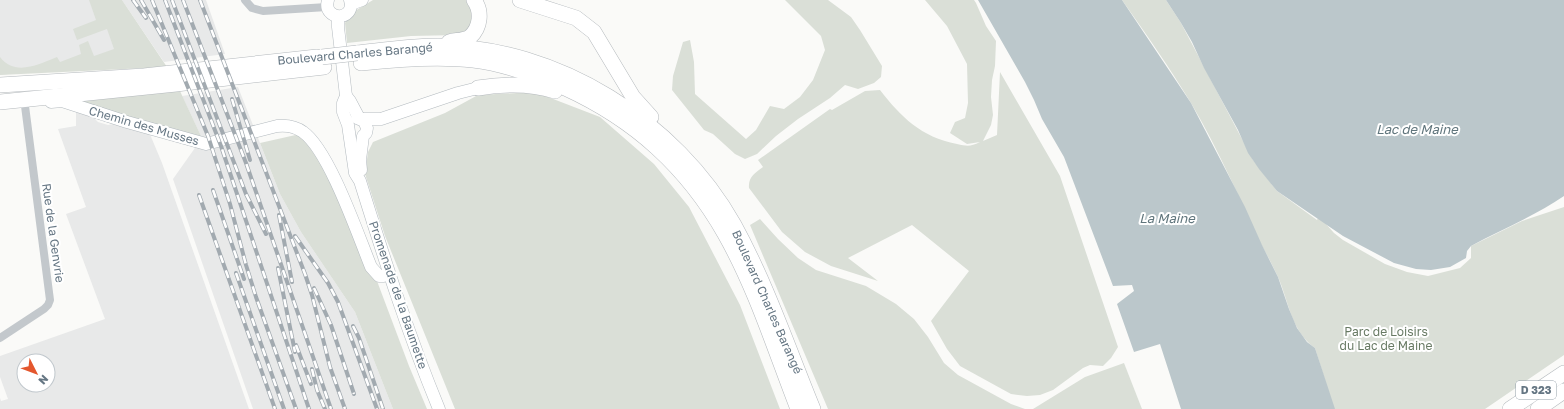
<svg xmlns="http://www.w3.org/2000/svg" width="1564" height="409" font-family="'Golos Text',sans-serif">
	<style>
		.built { fill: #e8e9e9; fill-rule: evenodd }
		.green { fill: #dadfd7 }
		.water { fill: #bbc7cb }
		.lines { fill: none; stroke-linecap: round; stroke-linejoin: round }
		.secondary-casing { stroke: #b3babf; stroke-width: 13 }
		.highway-casing { stroke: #b4b9bd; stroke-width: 16 }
		.street { stroke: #c3c8cc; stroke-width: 8 }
		.secondary { stroke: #fff; stroke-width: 12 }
		.highway { stroke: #fff; stroke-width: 15 }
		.rail-casing { stroke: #a2aab0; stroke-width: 4 }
		.rail { stroke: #fff; stroke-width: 2.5; stroke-dasharray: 8; stroke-linecap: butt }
		.highway-bridge-casing { stroke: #b4b9bd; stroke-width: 16; stroke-linecap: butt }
		.highway-bridge { stroke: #fff; stroke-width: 15 }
		.labels { text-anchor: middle; stroke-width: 4; stroke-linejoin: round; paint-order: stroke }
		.shield { fill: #fff; stroke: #939fa8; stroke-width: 1 }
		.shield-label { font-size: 11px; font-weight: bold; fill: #657683 }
		.street-label { font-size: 12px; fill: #657683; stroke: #fff }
		.park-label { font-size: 12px; fill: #687a64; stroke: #fff }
		.water-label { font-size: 13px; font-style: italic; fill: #60757c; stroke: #fff }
	</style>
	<rect width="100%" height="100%" fill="#fafaf8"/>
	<g class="built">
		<path d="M0,0H105L142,58L0,75Z"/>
		<path d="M122,0H206L225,54L164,62Z"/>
		<path d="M238,87L280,194L301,232L355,312L393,409H253L173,179L202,138L182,96Z"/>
		<path d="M76,110L91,115L98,122L108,125L118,123L149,132L162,163L249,409H0V398L1,401L8,399L0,377V356L105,319L66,214L86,207L58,129L76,126ZM24,361H48V385H24Z"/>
	</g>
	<g class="green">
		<path d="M89,0H122L167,67L0,75V57C15,77 39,64 57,57L60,62L81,54L79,45L88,41L94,56L114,49L107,29L77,40L73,29L96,20Z"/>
		<path d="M373,0H466L474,13L472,26L459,35L411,36L347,43L345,23L350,14Z"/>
		<path d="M785,0H828L851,17L860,30L882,66L881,77L874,83L858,89L845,85L830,98L798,119L776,136L757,154L745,159L735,154L713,134L704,130L672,90L673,76L683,42L690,40L694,62L695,94L746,139L756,130L770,106L784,109L800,97L813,80L825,50L821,36Z"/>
		<path d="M925,0H974L976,3L986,26L996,41L995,66L992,80L991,97L993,115L991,125L983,141L997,135L1000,72L1060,176L1118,347L1111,358L1103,366L1090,365L1083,368L1053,390L1040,395L1027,396L1011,394L960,366L947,349L931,321L969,271L912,225L848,258L878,281L831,266L805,252L782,232L749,188C748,177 755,173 763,167L758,160L830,109L832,110L865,91L880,90C901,117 921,137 957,144C967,146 970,147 980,142L967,144L950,133L955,122L965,118L968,103L967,64L947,26Z"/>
		<path d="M1122,0H1166L1181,23L1253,160L1277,191L1317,220L1319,216L1334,233L1343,240L1385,264L1407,272L1428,276L1460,268L1471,258V246L1522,221L1564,207V355L1485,409H1334L1315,348C1291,331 1289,302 1278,277C1273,266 1267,255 1261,244C1239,197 1218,149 1191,103C1170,68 1146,34 1122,0Z"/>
		<path d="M179,89L202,138L78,102L79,99Z"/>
		<path d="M535,92L600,117L654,164L689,207L740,305L780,409H455L385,236L365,174L368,152L373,142L445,113L478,95Z"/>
		<path d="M300,134L324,168L370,275L377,281L409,366L427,409H393L355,312L301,232L280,194L260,143Z"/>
		<path d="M760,219L778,239L798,258L816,270L866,286L896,304L914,319L928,337L944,363L958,375L1011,404L1025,409H828L750,225Z"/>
		<path d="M1124,363L1142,409H1033L1085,377Z"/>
	</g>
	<g class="water">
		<path d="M978,0H1122L1191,103L1245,207L1262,245L1278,277L1289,309L1297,328L1307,342L1315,348L1335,409H1181L1160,344L1134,352L1117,304L1134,291L1132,285L1113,286L1064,157L1042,119L1034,100L1025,82Z"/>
		<path d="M1166,0H1564V196C1535,216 1502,229 1471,246L1467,251L1466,258L1450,267L1431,270L1416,269L1394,263L1343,236L1277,191L1259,169L1248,153L1238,130L1204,68L1192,42L1181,23Z"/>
	</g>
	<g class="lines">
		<defs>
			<g id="secondary">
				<path d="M328,0C322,21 356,22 350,0"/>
				<path d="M351,4L362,0"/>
				<path d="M338,17V27L346,96L343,103V112L348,125L355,173L360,181C384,258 408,334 439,409"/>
				<path d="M346,96L350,101L359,118"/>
				<path d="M51,102L62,101L127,122L206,144L277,126C286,125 295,126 303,132C329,150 358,235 371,267L379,276H383L389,274"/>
				<path d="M357,118L364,121L367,128L366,133L363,136L360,160L361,170"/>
				<path d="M362,119H381L458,93L478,88"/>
			</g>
			<g id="highway">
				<path d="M520,0L576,18L594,32L633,97L651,117"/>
				<path d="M449,42C455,40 464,41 470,37C481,27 482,11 474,0"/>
				<path d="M357,53C384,50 411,46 438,46C557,47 676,121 734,225C766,283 788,348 813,409"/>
				<path d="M361,63C398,59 436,56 473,60C505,64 536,75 565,88C635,120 687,167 725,234C756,289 775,350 798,409"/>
				<path d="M0,85L144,76L317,57"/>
				<path d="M478,88C503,84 530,83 555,91"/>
				<path d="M0,102L176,84L324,67"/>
				<path d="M1510,409L1564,373"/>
				<path d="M1538,409L1564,391"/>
			</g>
		</defs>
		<use href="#secondary" class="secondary-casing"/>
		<use href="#highway" class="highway-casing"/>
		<g class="street">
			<path d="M245,0L252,8L263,11L327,7"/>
			<path d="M0,338L44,309L48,305L50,300L25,106"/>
		</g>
		<use href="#secondary" class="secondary"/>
		<use href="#highway" class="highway"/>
		<defs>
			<g id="rail">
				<path d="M133,0L146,18"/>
				<path d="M141,0L164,40"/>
				<path d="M152,0L208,136L230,204L246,265L256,297L296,409"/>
				<path d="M165,0L221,146L309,409"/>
				<path d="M172,0L246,194L266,234"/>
				<path d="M183,0L246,163L331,409"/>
				<path d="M200,0L305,274L312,295L330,367L345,409"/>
				<path d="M232,99L250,160"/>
				<path d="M213,190L244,279"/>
				<path d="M199,195L275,409"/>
				<path d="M279,215L292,282"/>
				<path d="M295,236L328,283L338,302L377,409"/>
				<path d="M278,268L295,352"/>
				<path d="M236,273L284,409"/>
				<path d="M314,288L331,325L354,394"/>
				<path d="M353,326L359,338L383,409"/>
				<path d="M296,345L311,384"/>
				<path d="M312,369L317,390L325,409"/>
			</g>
		</defs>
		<use href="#rail" class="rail-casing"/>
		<use href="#rail" class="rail"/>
		<defs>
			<path id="highway-bridge" d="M322,57L357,53"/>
		</defs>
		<use href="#highway-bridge" class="highway-bridge-casing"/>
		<use href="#highway-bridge" class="highway-bridge"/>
	</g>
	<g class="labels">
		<rect class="shield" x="1516" y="381" width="40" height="18" rx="3"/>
		<g class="shield-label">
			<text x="1536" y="394">D 323</text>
		</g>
		<g class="street-label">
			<text transform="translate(355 54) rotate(-5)" y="4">Boulevard Charles Barangé</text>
			<text transform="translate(144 126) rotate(16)" y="4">Chemin des Musses</text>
			<text transform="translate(53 233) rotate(82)" y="4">Rue de la Genvrie</text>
			<text transform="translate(398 295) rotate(71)" y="4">Promenade de la Baumette</text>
			<text transform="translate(767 302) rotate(66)" y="4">Boulevard Charles Barangé</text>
		</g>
		<g class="park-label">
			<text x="1386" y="336">Parc de Loisirs<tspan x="1386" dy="14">du Lac de Maine</tspan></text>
		</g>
		<g class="water-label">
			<text x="1417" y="134">Lac de Maine</text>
			<text x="1167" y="223">La Maine</text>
		</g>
	</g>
	<g transform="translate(36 373) rotate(132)"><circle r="19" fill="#ffffff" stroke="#c1c8cd"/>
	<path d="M0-3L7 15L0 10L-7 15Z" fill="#e4572e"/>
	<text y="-6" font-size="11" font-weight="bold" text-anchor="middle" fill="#657683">N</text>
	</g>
</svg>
